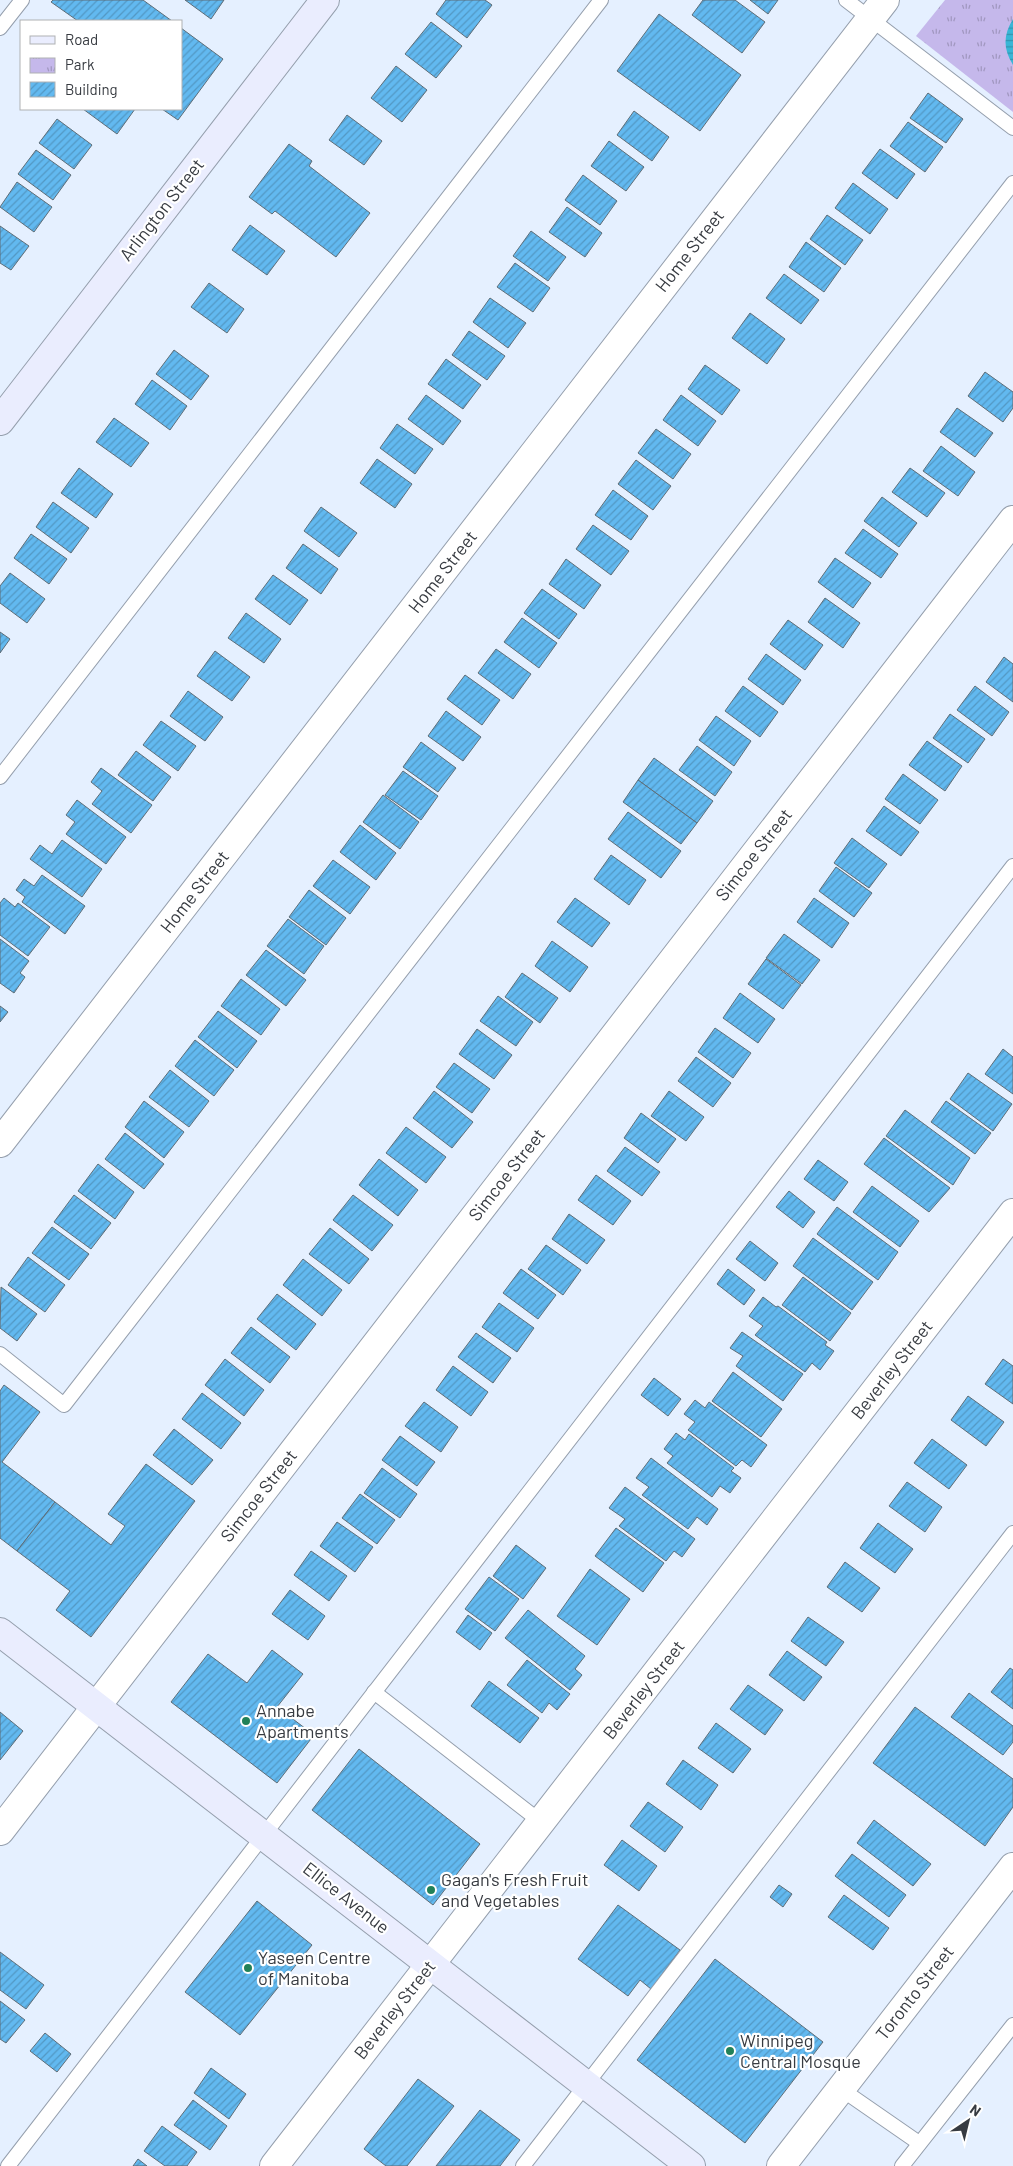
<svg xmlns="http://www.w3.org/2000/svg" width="1013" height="2166" font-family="Barlow,sans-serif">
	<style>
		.park { fill: url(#park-tufts) }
		.water { fill: url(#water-rules) }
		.building { fill: url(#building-hatch); stroke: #5e6d77 }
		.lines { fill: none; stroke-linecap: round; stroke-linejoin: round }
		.lane-casing { stroke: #959fad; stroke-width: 16 }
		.street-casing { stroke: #959fad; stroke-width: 30 }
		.secondary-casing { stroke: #959fad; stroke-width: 30 }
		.lane { stroke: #fff; stroke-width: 14 }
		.street { stroke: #fff; stroke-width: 28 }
		.secondary { stroke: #eaedfe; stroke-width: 28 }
		.poi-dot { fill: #218159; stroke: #fff; stroke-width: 2 }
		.labels { text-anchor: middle; stroke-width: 4.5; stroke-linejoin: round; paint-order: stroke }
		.street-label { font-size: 18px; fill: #373b41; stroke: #fff }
		.poi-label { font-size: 18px; fill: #373b41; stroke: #fff; text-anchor: start }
	</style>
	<defs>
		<pattern id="park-tufts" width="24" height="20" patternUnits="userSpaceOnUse" patternTransform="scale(1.25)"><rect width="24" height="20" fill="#c5b8eb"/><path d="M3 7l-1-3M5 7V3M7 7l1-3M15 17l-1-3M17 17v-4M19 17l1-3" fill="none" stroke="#a197c0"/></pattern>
		<pattern id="water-rules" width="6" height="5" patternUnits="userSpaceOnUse" patternTransform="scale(1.25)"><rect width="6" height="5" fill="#39b6d6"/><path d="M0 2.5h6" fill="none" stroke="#3195af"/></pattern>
		<pattern id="building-hatch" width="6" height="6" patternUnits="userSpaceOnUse" patternTransform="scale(1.25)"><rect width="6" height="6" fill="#62b9f0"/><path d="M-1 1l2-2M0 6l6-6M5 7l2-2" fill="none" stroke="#5298c4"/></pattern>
	</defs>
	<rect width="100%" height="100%" fill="#e5f0ff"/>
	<path class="park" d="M945,0H1013V112L916,36Z"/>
	<path class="water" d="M1013,19V65C1003,49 1003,35 1013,19Z"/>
	<g class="building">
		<path d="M53,0H143L172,21H78L51,2Z"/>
		<path d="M185,0H224L211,19Z"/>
		<path d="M446,0H485L492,5L467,38L436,14Z"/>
		<path d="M703,0H735L765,22L742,53L692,15Z"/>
		<path d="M750,0H778L768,14Z"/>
		<path d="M659,14L741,75L700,131L617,71Z"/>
		<path d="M431,22L462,46L436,78L405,54Z"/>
		<path d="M181,28L223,59L178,120L162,109H181Z"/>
		<path d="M396,66L427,90L402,122L371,98Z"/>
		<path d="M928,93L963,119L946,143L910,118Z"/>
		<path d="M83,109H135L117,134Z"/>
		<path d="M634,111L669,137L652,161L617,135Z"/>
		<path d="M347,115L382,141L364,165L329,140Z"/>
		<path d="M57,119L92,145L74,169L39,143Z"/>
		<path d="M908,122L943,147L925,172L890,146Z"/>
		<path d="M609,141L644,167L626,191L591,166Z"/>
		<path d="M289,144L312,161L309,166L370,213L336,257L275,211L272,214L249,197Z"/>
		<path d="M880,149L915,174L897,199L862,173Z"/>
		<path d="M36,150L71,175L53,200L18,174Z"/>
		<path d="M583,175L617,201L600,225L565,200Z"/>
		<path d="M17,182L52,207L34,232L0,207Z"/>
		<path d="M853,183L888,209L870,234L835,208Z"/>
		<path d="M567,207L602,233L585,257L549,232Z"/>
		<path d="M827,215L863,240L845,265L810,239Z"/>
		<path d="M250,225L285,251L267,275L232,250Z"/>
		<path d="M0,226L29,246L11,270L0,263Z"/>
		<path d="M531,231L566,257L548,281L513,256Z"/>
		<path d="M806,242L841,268L824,292L789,267Z"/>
		<path d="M515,263L550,288L533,312L497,287Z"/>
		<path d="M784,274L819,300L801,324L766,298Z"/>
		<path d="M209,283L244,309L227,333L191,307Z"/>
		<path d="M490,298L526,323L508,348L473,322Z"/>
		<path d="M750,313L785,339L767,364L732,338Z"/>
		<path d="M469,331L505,356L487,380L452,355Z"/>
		<path d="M174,350L209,376L191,400L156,374Z"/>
		<path d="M446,359L481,385L463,409L428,384Z"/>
		<path d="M705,365L740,390L722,415L688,389Z"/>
		<path d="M985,372L1013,392V408L1003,422L968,396Z"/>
		<path d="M152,380L187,406L170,430L135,404Z"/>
		<path d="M426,395L461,421L443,445L408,419Z"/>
		<path d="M681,395L716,421L698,446L663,420Z"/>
		<path d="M957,408L993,433L975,457L940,432Z"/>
		<path d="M114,418L149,443L131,467L96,442Z"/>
		<path d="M397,424L433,449L415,474L380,448Z"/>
		<path d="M656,429L691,454L673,479L638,453Z"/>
		<path d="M941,446L975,472L958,496L923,471Z"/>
		<path d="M377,459L412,484L395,508L360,483Z"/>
		<path d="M636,460L671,486L653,510L618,484Z"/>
		<path d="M79,468L113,494L96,518L61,493Z"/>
		<path d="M910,468L945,493L927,517L892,492Z"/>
		<path d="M613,490L648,516L631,540L595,515Z"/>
		<path d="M882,497L917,523L899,547L864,521Z"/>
		<path d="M53,502L89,528L71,553L36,527Z"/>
		<path d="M321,507L357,533L339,557L304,531Z"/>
		<path d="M593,525L629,551L611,575L576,549Z"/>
		<path d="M863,529L898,554L881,578L845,553Z"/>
		<path d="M31,534L67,559L49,584L14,558Z"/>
		<path d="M303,544L338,569L321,594L286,568Z"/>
		<path d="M835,558L871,583L853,608L818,582Z"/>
		<path d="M566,559L601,585L584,609L549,584Z"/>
		<path d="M10,573L45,599L27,623L0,603V586Z"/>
		<path d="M273,575L308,600L290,625L255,599Z"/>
		<path d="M542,589L577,614L559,639L524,613Z"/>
		<path d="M825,598L860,623L843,648L808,622Z"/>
		<path d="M246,613L281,639L264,663L228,638Z"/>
		<path d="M522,618L557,643L539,668L504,642Z"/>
		<path d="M788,620L823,645L805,670L770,644Z"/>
		<path d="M0,632L10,639L0,653Z"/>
		<path d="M496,649L531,674L513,699L478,673Z"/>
		<path d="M215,651L250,677L232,701L197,676Z"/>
		<path d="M766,654L801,680L783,705L748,679Z"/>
		<path d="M1004,657L1013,664V702L986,682Z"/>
		<path d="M465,675L500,700L482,725L447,699Z"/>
		<path d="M743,686L778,712L760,737L725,711Z"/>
		<path d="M975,686L1009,712L992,736L957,710Z"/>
		<path d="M188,691L223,717L205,741L170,716Z"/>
		<path d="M446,711L481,737L463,761L428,736Z"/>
		<path d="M950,714L985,739L968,763L933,738Z"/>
		<path d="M716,716L751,741L734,766L699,740Z"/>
		<path d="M161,721L196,746L178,771L143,745Z"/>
		<path d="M927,741L962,766L945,791L909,765Z"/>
		<path d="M421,742L456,768L438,792L403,767Z"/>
		<path d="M697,746L732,772L715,796L679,770Z"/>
		<path d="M136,751L171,777L153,801L118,775Z"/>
		<path d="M654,758L713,801L697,823L638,780Z"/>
		<path d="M101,768L152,805L131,833L92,804L102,791L91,782Z"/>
		<path d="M403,771L438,796L421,820L385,795Z"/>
		<path d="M903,774L938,800L920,824L885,799Z"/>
		<path d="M638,780L697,823L681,844L623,802Z"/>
		<path d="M383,795L419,822L400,849L363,822Z"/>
		<path d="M77,800L126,837L106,864L66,834L75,822L66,815Z"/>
		<path d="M884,806L919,832L901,856L866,831Z"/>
		<path d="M628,812L681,851L661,878L608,839Z"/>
		<path d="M360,825L396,853L376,880L340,852Z"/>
		<path d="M852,838L887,864L869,888L834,863Z"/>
		<path d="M62,840L102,869L82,897L30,859L40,845L52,854Z"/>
		<path d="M611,855L646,880L629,905L594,879Z"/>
		<path d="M333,860L370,887L350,914L313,886Z"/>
		<path d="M836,867L872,893L854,917L819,891Z"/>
		<path d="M42,875L85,906L65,934L22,902L25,897L16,890L24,879L34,886Z"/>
		<path d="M309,890L346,918L326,945L289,917Z"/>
		<path d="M4,898L15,907L18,903L50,927L28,956L0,935V903Z"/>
		<path d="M575,898L610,923L592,947L557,922Z"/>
		<path d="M814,898L849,923L832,948L797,922Z"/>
		<path d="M288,919L324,946L304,974L267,946Z"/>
		<path d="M784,934L820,960L802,984L766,958Z"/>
		<path d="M0,939L29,961L20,973L25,977L14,993L0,983Z"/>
		<path d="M552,941L588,967L570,992L535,966Z"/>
		<path d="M266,950L306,980L286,1006L246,975Z"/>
		<path d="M766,959L801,985L783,1009L748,984Z"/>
		<path d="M522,973L558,998L540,1023L505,997Z"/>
		<path d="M241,979L280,1009L261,1035L221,1006Z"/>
		<path d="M740,993L775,1019L758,1043L723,1018Z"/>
		<path d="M498,996L533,1022L516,1046L480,1021Z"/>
		<path d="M0,1006L8,1012L0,1022Z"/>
		<path d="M218,1011L257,1041L237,1068L198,1037Z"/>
		<path d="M715,1028L751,1053L733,1078L698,1052Z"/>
		<path d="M477,1029L512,1055L494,1079L459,1054Z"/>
		<path d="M195,1040L234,1070L214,1096L175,1066Z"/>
		<path d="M1003,1049L1013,1057V1094L985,1074Z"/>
		<path d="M696,1057L731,1083L713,1107L678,1081Z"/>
		<path d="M454,1063L490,1089L472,1113L436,1087Z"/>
		<path d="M170,1070L209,1101L189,1127L149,1097Z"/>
		<path d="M968,1073L1012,1104L993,1131L950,1099Z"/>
		<path d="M434,1091L473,1122L452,1148L413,1118Z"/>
		<path d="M669,1091L704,1117L686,1141L651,1116Z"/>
		<path d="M144,1101L184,1132L164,1158L125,1127Z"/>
		<path d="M946,1101L991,1133L975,1154L931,1122Z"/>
		<path d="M905,1110L970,1158L953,1185L886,1136Z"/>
		<path d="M641,1113L676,1139L658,1163L624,1138Z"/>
		<path d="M406,1127L446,1157L426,1183L386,1153Z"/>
		<path d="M125,1133L164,1164L144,1189L105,1159Z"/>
		<path d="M884,1138L950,1188L929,1212L864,1164Z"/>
		<path d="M625,1147L660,1172L642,1196L607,1171Z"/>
		<path d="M379,1159L418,1190L398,1216L359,1185Z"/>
		<path d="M818,1160L848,1182L834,1201L804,1179Z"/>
		<path d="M98,1164L134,1192L115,1219L78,1191Z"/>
		<path d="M596,1175L631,1201L613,1225L578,1200Z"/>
		<path d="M872,1186L919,1221L900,1247L853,1212Z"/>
		<path d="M789,1191L815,1212L803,1228L776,1207Z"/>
		<path d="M74,1195L111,1223L91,1249L54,1222Z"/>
		<path d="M353,1195L393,1225L372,1251L333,1220Z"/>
		<path d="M837,1207L898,1252L878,1280L817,1234Z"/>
		<path d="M569,1214L605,1240L587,1264L552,1239Z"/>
		<path d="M52,1227L89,1254L69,1280L32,1253Z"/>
		<path d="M330,1228L369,1259L349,1284L309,1254Z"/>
		<path d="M813,1238L873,1282L852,1310L793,1266Z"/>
		<path d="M750,1241L778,1263L765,1281L736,1259Z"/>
		<path d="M546,1245L581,1270L563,1295L528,1269Z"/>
		<path d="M28,1257L65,1285L45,1312L8,1285Z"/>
		<path d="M303,1259L342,1290L322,1316L283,1285Z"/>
		<path d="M521,1269L556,1295L538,1319L503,1293Z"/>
		<path d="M728,1269L755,1290L744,1305L717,1284Z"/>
		<path d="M803,1277L851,1313L830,1341L782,1305Z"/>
		<path d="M1,1287L37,1314L17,1341L0,1328Z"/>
		<path d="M277,1294L316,1324L296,1350L257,1319Z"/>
		<path d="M763,1297L776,1307L778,1306L827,1342L825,1345L834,1351L820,1370L812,1363L805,1372L755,1335L763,1326L749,1316Z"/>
		<path d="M499,1303L534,1328L517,1352L482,1327Z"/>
		<path d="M251,1327L290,1357L270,1383L231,1353Z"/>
		<path d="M742,1332L803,1374L783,1401L736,1366L743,1356L730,1348Z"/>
		<path d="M476,1333L511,1358L493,1383L458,1357Z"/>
		<path d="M225,1359L264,1390L244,1416L205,1385Z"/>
		<path d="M1003,1359L1013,1366V1404L985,1384Z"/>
		<path d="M453,1366L488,1392L471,1416L436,1390Z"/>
		<path d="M733,1372L782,1409L761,1437L712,1401Z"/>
		<path d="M654,1378L681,1399L668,1416L641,1395Z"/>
		<path d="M4,1385L40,1412L2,1462L55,1502L17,1551L0,1538V1391Z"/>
		<path d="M202,1393L241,1423L221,1449L182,1419Z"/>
		<path d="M968,1396L1004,1422L986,1446L951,1420Z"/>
		<path d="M695,1400L705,1408L709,1402L767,1445L751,1467L742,1460L736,1466L688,1430L695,1422L684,1414Z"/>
		<path d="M424,1402L458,1427L441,1452L405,1426Z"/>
		<path d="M174,1429L213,1460L192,1485L153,1455Z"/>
		<path d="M676,1433L685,1440L689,1434L734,1468L731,1471L741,1478L730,1493L720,1486L712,1497L667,1463L673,1456L664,1449Z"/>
		<path d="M400,1436L435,1462L417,1486L382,1460Z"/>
		<path d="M932,1439L967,1465L949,1489L914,1463Z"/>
		<path d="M651,1458L718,1509L707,1525L697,1517L688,1529L642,1495L649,1487L636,1478Z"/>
		<path d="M146,1464L195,1501L91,1637L56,1610L70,1591L17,1551L55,1502L111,1545L125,1526L108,1514Z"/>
		<path d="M382,1468L417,1494L400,1518L364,1493Z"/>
		<path d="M907,1482L942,1507L925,1532L889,1506Z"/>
		<path d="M625,1487L695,1539L682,1557L674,1551L666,1561L619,1526L625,1519L609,1508Z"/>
		<path d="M360,1494L395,1520L377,1544L342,1518Z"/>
		<path d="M337,1522L373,1547L355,1572L320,1546Z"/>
		<path d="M878,1523L913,1549L895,1573L860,1548Z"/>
		<path d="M616,1528L664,1563L643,1592L595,1556Z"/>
		<path d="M516,1545L546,1568L523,1599L493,1576Z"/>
		<path d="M311,1551L347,1576L329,1601L294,1575Z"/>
		<path d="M845,1562L880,1588L862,1612L827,1587Z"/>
		<path d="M590,1569L630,1599L597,1645L557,1616Z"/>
		<path d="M489,1577L519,1599L495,1631L465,1609Z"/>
		<path d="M290,1590L325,1616L308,1640L272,1614Z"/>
		<path d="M528,1610L585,1656L575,1669L582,1675L570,1690L505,1638Z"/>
		<path d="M468,1615L492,1633L480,1650L456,1632Z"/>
		<path d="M808,1617L844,1642L826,1666L791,1641Z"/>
		<path d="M272,1650L303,1674L277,1707L314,1735L277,1783L171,1702L208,1654L247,1683Z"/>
		<path d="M787,1651L822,1677L804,1701L769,1675Z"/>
		<path d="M527,1660L570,1694L557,1710L549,1703L542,1713L507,1685Z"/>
		<path d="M1010,1668L1013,1670V1709L991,1692Z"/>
		<path d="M489,1681L539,1718L520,1743L471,1706Z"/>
		<path d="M748,1685L783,1710L765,1735L730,1709Z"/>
		<path d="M969,1693L1013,1726V1742L1003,1755L951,1717Z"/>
		<path d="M915,1707L1013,1779V1807L985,1846L873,1763Z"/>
		<path d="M0,1712L23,1731L0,1760Z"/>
		<path d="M716,1723L751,1749L733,1773L698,1748Z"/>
		<path d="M359,1749L480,1844L433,1905L312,1810Z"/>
		<path d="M683,1760L718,1785L701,1810L666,1784Z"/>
		<path d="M648,1802L683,1827L665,1852L630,1826Z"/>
		<path d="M874,1820L931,1864L913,1886L857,1843Z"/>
		<path d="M622,1840L657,1866L639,1891L604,1865Z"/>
		<path d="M852,1854L906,1895L889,1917L835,1876Z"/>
		<path d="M779,1885L792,1894L783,1907L770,1897Z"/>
		<path d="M844,1895L889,1928L873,1950L828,1917Z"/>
		<path d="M257,1901L312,1945L240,2035L185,1992Z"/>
		<path d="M618,1905L680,1950L651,1989L640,1980L628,1996L578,1959Z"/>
		<path d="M0,1952L44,1985L26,2009L0,1990Z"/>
		<path d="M715,1959L823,2042L745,2143L637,2060Z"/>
		<path d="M0,2001L25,2020L6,2043L0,2039Z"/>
		<path d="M45,2033L71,2054L57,2072L30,2051Z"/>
		<path d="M211,2068L246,2094L229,2119L194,2093Z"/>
		<path d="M418,2079L454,2106L407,2166H386L364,2149Z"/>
		<path d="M193,2100L227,2126L210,2150L174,2125Z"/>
		<path d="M480,2110L520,2140L500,2166H436Z"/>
		<path d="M162,2126L197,2152L187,2166H165L144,2151Z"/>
		<path d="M138,2159L147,2166H133Z"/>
	</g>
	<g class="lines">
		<defs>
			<g id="lane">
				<path d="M846,0L1013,128"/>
				<path d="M0,28L22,0"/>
				<path d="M0,777L601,0"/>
				<path d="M0,1354L64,1405L1013,183"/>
				<path d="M374,1692L541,1822"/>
				<path d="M841,2089L919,2143"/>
				<path d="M8,2166L1013,866"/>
				<path d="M523,2166L1013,1533"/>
				<path d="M902,2166L1013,2025"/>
			</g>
			<g id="street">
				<path d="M0,1143L885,0"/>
				<path d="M0,1831L1013,520"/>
				<path d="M274,2166L1013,1213"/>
				<path d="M781,2166L1013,1867"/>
			</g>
			<g id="secondary">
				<path d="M0,421L325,0"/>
				<path d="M0,1632L691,2166"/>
			</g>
		</defs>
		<use href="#lane" class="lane-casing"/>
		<use href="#street" class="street-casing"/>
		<use href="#secondary" class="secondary-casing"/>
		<use href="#lane" class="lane"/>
		<use href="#street" class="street"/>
		<use href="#secondary" class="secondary"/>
	</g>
	<g class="poi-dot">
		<circle cx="246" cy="1721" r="5"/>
		<circle cx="431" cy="1890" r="5"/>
		<circle cx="248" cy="1968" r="5"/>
		<circle cx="730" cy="2051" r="5"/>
	</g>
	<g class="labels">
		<g class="street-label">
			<text transform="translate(162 210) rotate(-52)" y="6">Arlington Street</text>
			<text transform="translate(690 251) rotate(-52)" y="6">Home Street</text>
			<text transform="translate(443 572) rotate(-52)" y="6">Home Street</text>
			<text transform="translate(754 855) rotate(-52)" y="6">Simcoe Street</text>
			<text transform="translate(195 892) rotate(-52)" y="6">Home Street</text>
			<text transform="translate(507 1175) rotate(-52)" y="6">Simcoe Street</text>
			<text transform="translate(892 1370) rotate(-52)" y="6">Beverley Street</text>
			<text transform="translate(259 1496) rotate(-52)" y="6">Simcoe Street</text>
			<text transform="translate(644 1690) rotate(-52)" y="6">Beverley Street</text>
			<text transform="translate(346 1898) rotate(38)" y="6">Ellice Avenue</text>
			<text transform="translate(915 1993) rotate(-52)" y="6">Toronto Street</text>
			<text transform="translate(395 2010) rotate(-52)" y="6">Beverley Street</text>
		</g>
		<g class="poi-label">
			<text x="256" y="1717">Annabe<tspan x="256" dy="21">Apartments</tspan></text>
			<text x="441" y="1886">Gagan's Fresh Fruit<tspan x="441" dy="21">and Vegetables</tspan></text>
			<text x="258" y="1964">Yaseen Centre<tspan x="258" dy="21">of Manitoba</tspan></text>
			<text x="740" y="2047">Winnipeg<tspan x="740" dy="21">Central Mosque</tspan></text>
		</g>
	</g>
	<rect x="20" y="20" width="162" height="90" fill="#ffffff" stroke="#afb1b3"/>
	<rect x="30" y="36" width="25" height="8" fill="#eaedfe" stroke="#afb1b3"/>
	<text x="65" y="45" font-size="15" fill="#373b41">Road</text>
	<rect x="30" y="58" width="25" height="15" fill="url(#park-tufts)" stroke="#afb1b3"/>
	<text x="65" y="70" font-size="15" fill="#373b41">Park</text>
	<rect x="30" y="82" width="25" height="15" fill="url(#building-hatch)" stroke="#afb1b3"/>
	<text x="65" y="95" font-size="15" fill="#373b41">Building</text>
	<g transform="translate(968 2121) rotate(35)" stroke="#ffffff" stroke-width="4" paint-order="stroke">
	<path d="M0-4L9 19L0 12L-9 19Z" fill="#373b41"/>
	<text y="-8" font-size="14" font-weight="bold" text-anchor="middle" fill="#373b41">N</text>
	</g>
</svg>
